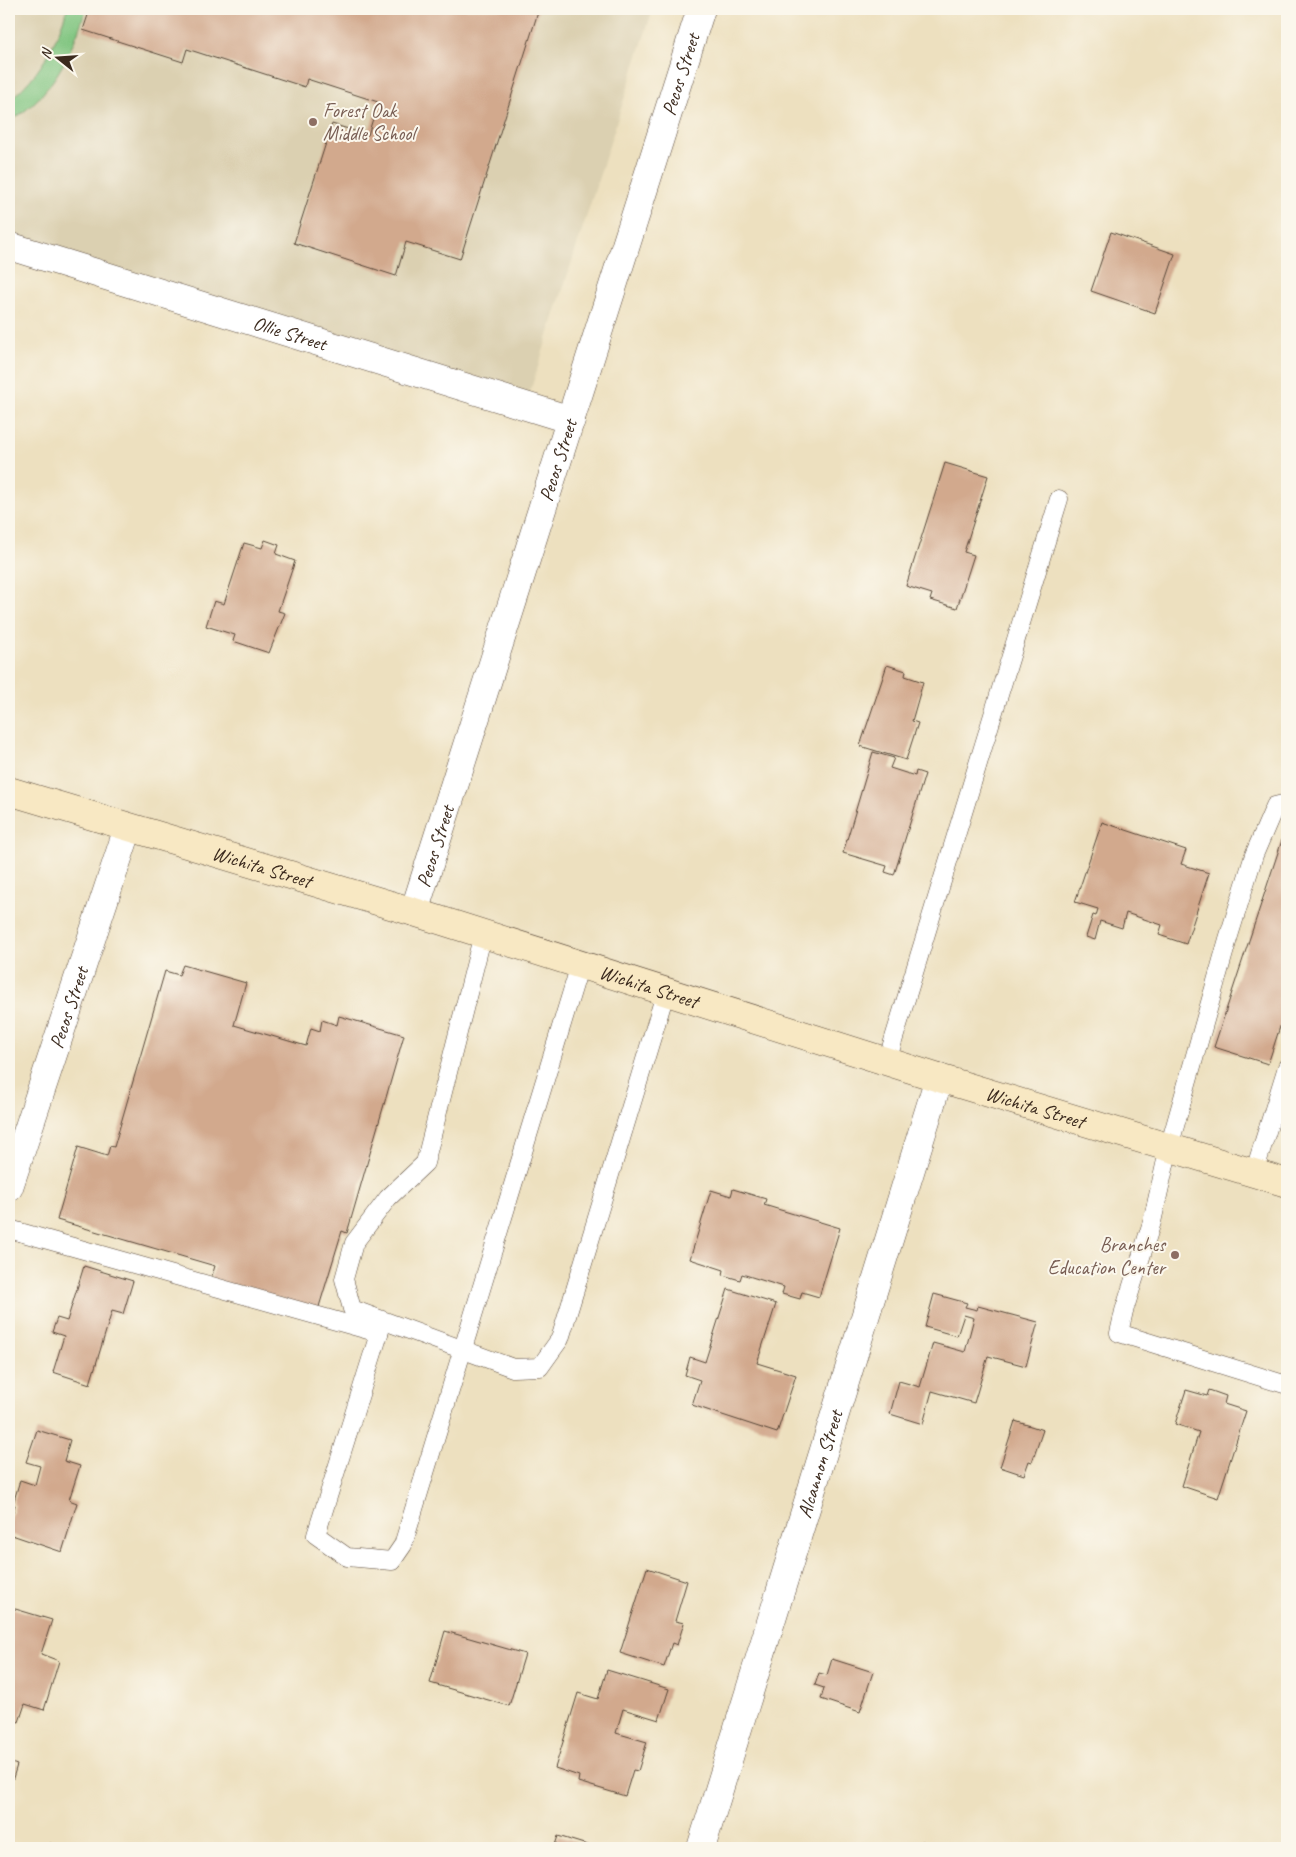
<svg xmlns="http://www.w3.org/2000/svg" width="1296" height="1857" font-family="Caveat,sans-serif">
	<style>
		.built { fill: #dbd0b1 }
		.green { fill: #80c580; stroke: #5e784f }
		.building { fill: #d2a98d }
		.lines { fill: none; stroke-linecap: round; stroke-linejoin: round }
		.service-casing { stroke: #564536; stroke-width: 19 }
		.minor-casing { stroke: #564536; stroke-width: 29 }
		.secondary-casing { stroke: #564536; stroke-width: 29 }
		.service { stroke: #fff; stroke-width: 18 }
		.minor { stroke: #fff; stroke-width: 28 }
		.secondary { stroke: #f8e8c3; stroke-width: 28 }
		.education-dot { fill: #8d6e63; stroke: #fbf7ec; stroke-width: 2 }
		.labels { text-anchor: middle; stroke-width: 4; stroke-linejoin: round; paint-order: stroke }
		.street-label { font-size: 20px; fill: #3b2a1e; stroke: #fbf7ec }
		.education-label { font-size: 20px; fill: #785e54; stroke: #fbf7ec; text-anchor: start }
	</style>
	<rect width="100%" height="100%" fill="#fbf7ec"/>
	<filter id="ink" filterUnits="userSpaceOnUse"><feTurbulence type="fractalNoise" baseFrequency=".02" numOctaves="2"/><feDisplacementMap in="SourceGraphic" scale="10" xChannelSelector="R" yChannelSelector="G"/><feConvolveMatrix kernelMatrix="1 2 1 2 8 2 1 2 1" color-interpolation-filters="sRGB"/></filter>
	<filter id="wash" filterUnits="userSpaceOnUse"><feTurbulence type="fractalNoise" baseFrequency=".0096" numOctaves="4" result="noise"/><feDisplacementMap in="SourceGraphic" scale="20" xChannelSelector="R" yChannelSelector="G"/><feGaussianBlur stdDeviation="1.12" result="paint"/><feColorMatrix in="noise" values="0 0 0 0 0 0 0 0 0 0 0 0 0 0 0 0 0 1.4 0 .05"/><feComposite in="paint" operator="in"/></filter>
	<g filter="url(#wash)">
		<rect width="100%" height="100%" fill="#ede0bf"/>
		<path class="built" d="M9,9H653L528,398L9,235Z"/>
		<path class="green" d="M67,9H86C71,55 52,96 9,122V101C41,73 54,49 67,9Z"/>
		<g id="blocks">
			<g class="building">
				<path d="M90,9H539L460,259L406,242L396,276L294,243L332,124L368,135L378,102L307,79L305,87L187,49L183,62L83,30Z"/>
				<path d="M1111,232L1175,254L1155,313L1091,291Z"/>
				<path d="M945,463L988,476L964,552L974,555L957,608L930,600L932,594L906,586Z"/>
				<path d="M265,540L279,545L276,554L295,561L278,611L285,613L269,653L233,641L235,635L206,626L214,601L224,604L244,543L262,548Z"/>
				<path d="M887,665L906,671L905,676L923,682L912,721L918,723L906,760L860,746Z"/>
				<path d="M873,752L894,758L890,768L915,776L916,771L925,774L894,875L885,872L887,866L843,853Z"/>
				<path d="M1102,822L1186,850L1181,864L1209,873L1186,944L1159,935L1162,925L1126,913L1122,928L1100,921L1095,940L1086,937L1093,915L1096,916L1098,909L1075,902Z"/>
				<path d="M1287,825V1005L1268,1064L1214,1047Z"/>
				<path d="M183,965L246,983L234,1025L306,1046L311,1028L320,1031L322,1020L337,1025L339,1016L404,1035L347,1233L342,1231L318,1310L211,1279L215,1266L57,1220L78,1147L107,1156L110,1146L114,1147L165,971L179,975Z"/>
				<path d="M733,1189L766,1199L764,1205L840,1228L819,1297L802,1292L800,1299L782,1294L784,1287L742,1274L740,1280L723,1275L724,1270L690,1259L711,1190L731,1196Z"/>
				<path d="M84,1266L133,1281L123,1314L112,1311L90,1384L53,1372L64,1336L52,1332L57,1318L67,1321Z"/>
				<path d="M728,1289L776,1304L757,1363L796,1375L777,1433L692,1405L700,1380L685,1375L690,1357L705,1362Z"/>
				<path d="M934,1294L967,1303L965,1307L977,1310L978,1306L1038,1322L1026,1366L988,1356L974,1403L932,1391L923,1424L890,1414L899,1381L920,1387L933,1343L965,1352L974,1318L964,1315L957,1336L925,1327Z"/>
				<path d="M1186,1390L1207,1396L1209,1390L1226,1396L1224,1404L1246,1411L1218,1498L1182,1486L1199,1432L1175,1424Z"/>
				<path d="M1015,1421L1043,1430L1032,1462L1029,1461L1024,1475L1000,1467Z"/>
				<path d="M37,1430L70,1440L64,1461L80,1466L69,1500L77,1503L62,1552L9,1534V1526L15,1505L13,1504L20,1480L35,1485L40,1466L26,1462Z"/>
				<path d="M647,1568L687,1581L675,1621L684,1623L677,1645L672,1643L664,1667L620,1653Z"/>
				<path d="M12,1608L52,1620L41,1654L59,1661L44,1710L25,1704L19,1722L9,1719V1609Z"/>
				<path d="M445,1631L525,1654L509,1706L430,1683Z"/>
				<path d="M832,1659L873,1672L860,1712L821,1699L824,1688L815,1685L819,1673L827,1675Z"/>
				<path d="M607,1670L669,1689L659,1720L623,1709L616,1733L647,1742L638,1771L633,1770L625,1796L578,1782L579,1776L555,1768L578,1693L598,1699Z"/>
				<path d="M9,1762L17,1765L9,1791Z"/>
				<path d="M558,1836L597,1848H554Z"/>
				<path d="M922,1841L943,1848H920Z"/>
				<path d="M50,1843L65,1848H48Z"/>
			</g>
		</g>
	</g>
	<g filter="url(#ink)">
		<use href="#blocks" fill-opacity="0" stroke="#564536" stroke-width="1"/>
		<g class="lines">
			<defs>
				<g id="service">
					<path d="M1287,803L1275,806L1254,855L1228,939L1169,1147L1152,1222L1124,1311L1119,1333L1287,1385"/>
					<path d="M483,934L425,1163L388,1198L354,1243L344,1279L352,1309L513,1368L540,1367L560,1339L666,991"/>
					<path d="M887,1061L1059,499"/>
					<path d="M1254,1173L1287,1067"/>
					<path d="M9,1229L379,1333"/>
					<path d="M383,1321L316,1535L347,1557L392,1561L403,1545L580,965"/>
				</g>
				<g id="minor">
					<path id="s1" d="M9,246L571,420"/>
					<path id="s2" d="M414,912L701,9"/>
					<path id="s3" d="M9,1187L128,828"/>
					<path id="s4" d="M701,1848L939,1078"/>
				</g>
				<g id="secondary">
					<path id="s5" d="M9,791L414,912L939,1078L1287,1183"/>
				</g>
			</defs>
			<use href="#service" class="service-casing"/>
			<use href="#minor" class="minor-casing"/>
			<use href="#secondary" class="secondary-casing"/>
			<use href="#service" class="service"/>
			<use href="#minor" class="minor"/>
			<use href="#secondary" class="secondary"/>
		</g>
	</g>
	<g class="education-dot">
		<circle cx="313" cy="122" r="5"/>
		<circle cx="1175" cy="1255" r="5"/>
	</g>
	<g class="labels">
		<g class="street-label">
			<text dy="7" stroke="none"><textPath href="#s2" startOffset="879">Pecos Street</textPath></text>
			<text dy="7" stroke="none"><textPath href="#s1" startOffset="294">Ollie Street</textPath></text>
			<text dy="7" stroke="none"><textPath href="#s2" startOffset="474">Pecos Street</textPath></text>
			<text dy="7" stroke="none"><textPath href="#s2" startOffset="69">Pecos Street</textPath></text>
			<text dy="7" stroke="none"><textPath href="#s5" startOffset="264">Wichita Street</textPath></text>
			<text dy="7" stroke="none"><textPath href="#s5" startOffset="669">Wichita Street</textPath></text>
			<text dy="7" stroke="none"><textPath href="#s3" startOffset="189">Pecos Street</textPath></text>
			<text dy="7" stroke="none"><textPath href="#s5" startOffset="1074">Wichita Street</textPath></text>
			<text dy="7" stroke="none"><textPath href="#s4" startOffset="402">Alcannon Street</textPath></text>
		</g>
		<g class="education-label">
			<text x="323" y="117">Forest Oak<tspan x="323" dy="23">Middle School</tspan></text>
			<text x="1165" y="1251" text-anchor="end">Branches<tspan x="1165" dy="23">Education Center</tspan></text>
		</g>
	</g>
	<rect width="1296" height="1857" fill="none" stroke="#fbf7ec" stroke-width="30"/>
	<g transform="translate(58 58) rotate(287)" stroke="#fbf7ec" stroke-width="4" paint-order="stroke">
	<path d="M0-4L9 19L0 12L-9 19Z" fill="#3b2a1e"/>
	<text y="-8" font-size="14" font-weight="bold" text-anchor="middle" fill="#3b2a1e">N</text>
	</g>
</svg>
